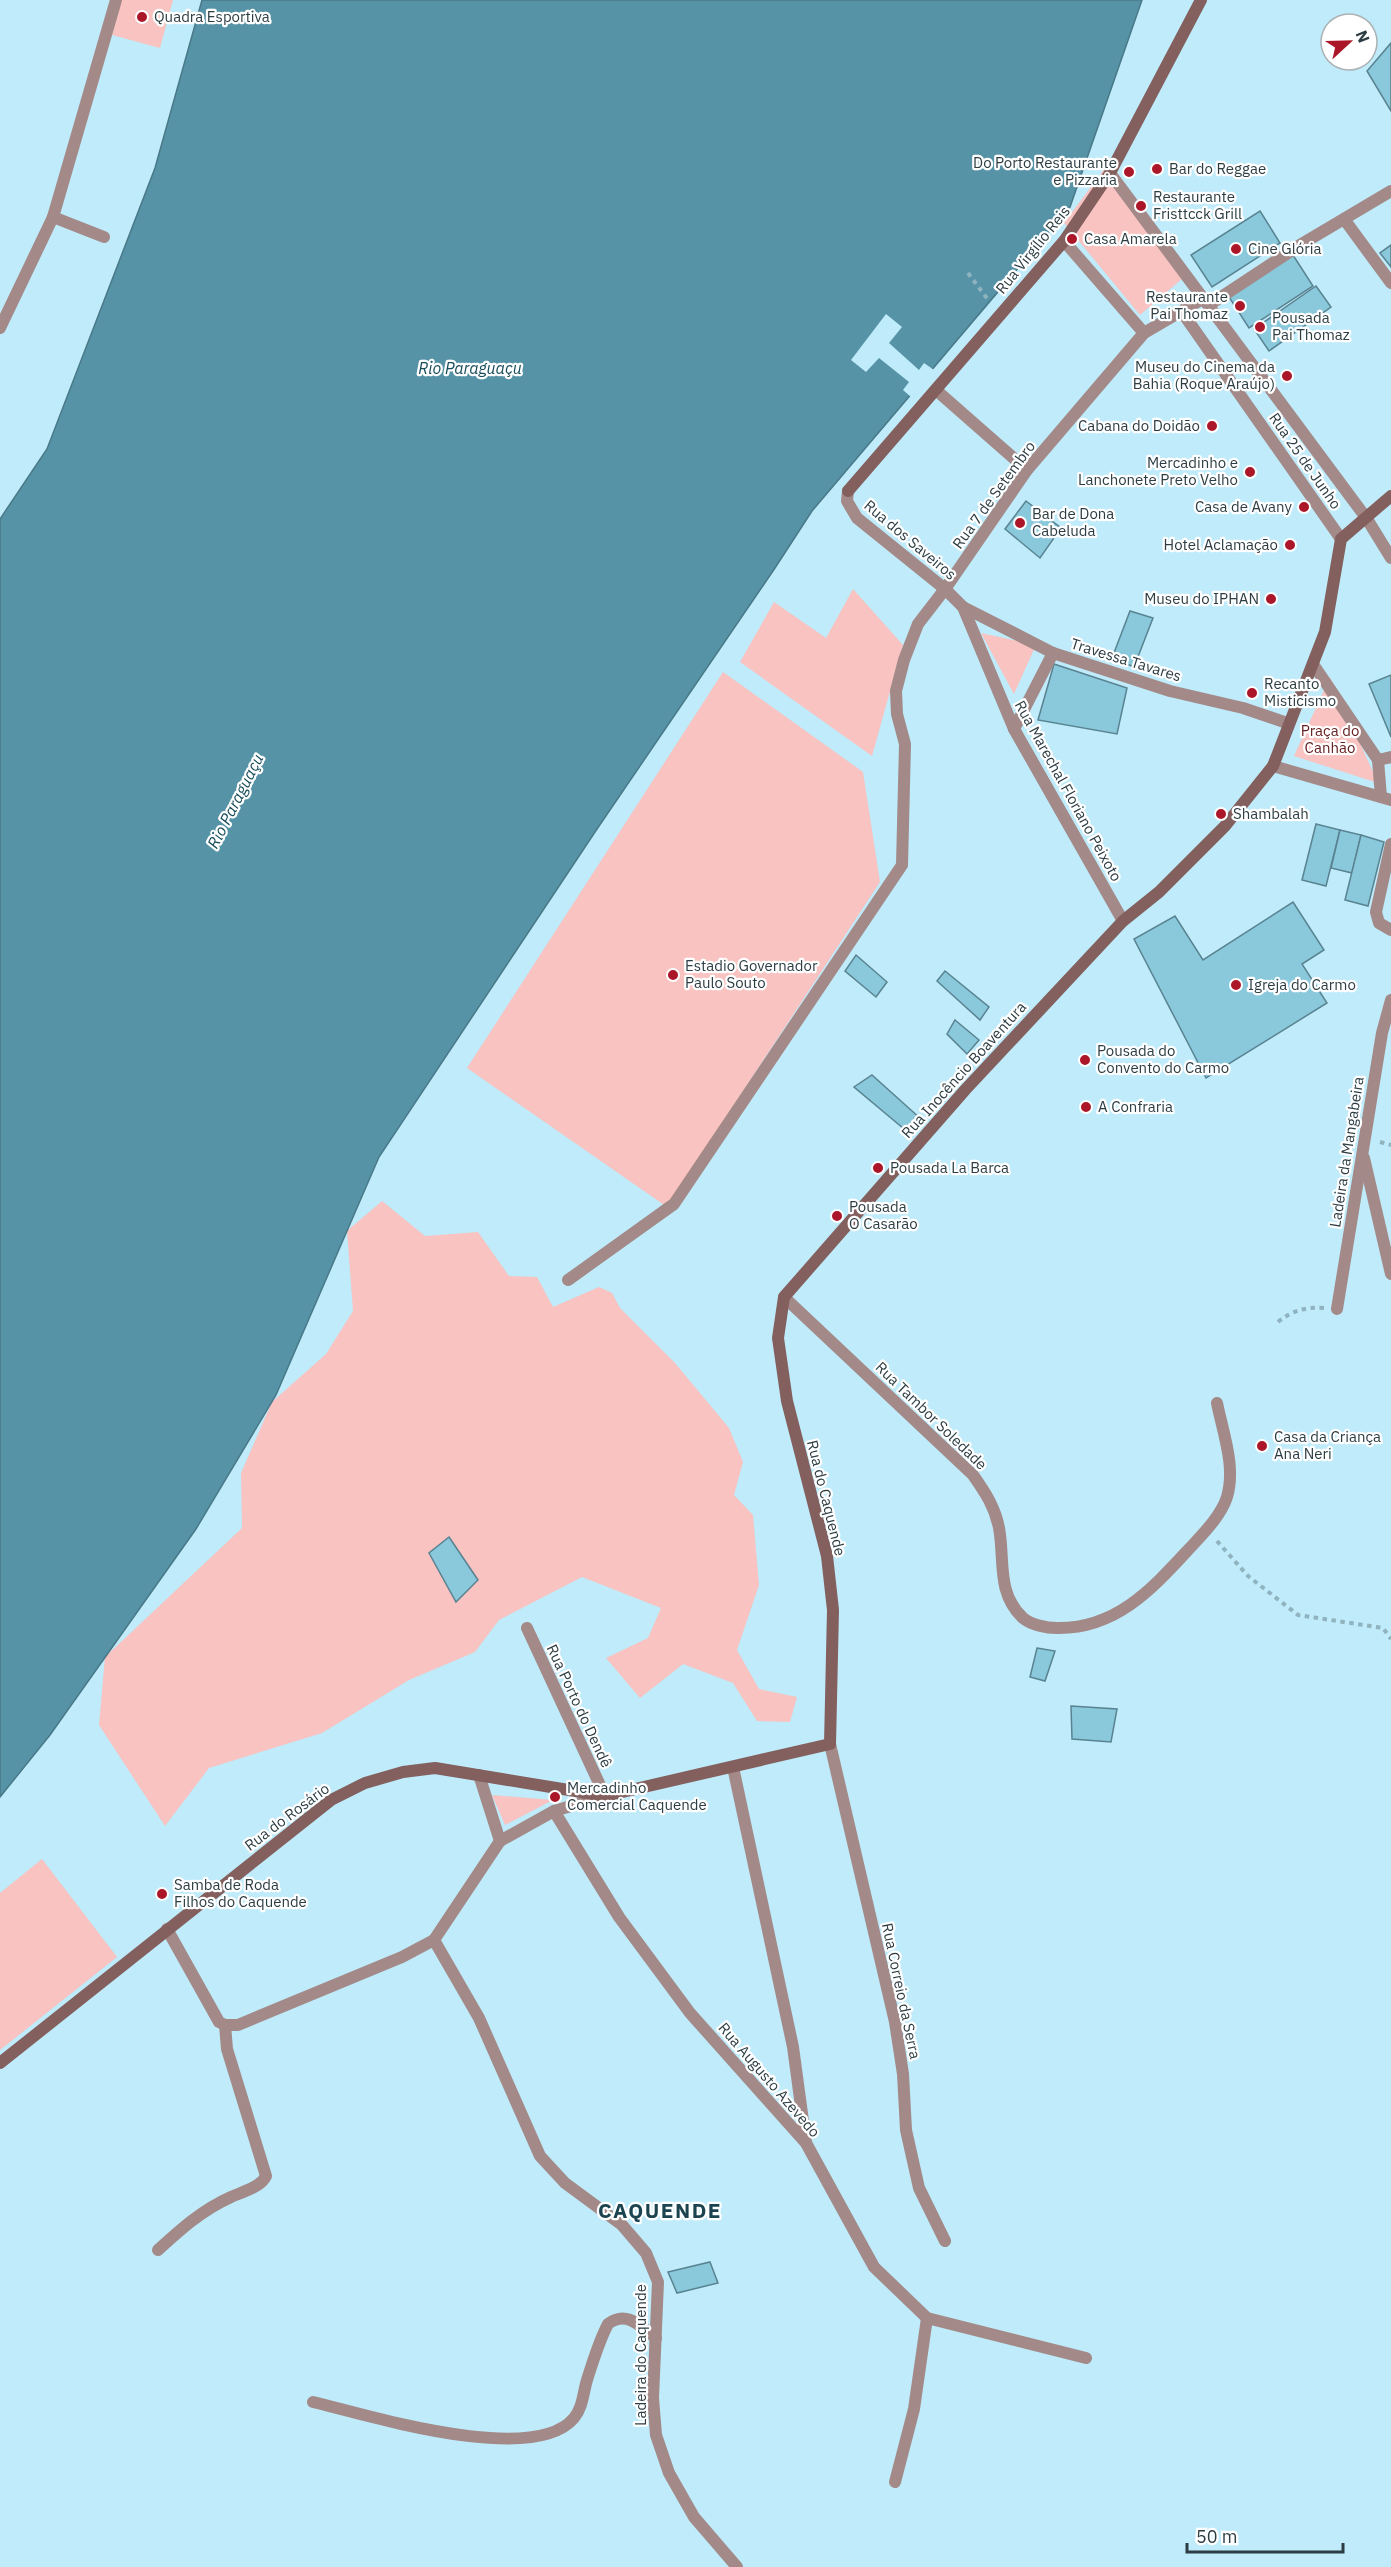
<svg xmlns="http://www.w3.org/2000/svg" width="1391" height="2567" font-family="'IBM Plex Sans',sans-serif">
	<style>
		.green { fill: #f8c3c0 }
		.water { fill: #5693a6; stroke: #497988; stroke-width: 1.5 }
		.pier { fill: #bfebfa }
		.building { fill: #8ac8dc; stroke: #598390; stroke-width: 1.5 }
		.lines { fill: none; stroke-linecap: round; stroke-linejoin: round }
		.path { stroke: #8fb3bf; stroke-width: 4; stroke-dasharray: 4.5 4.5; stroke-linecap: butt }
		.lane { stroke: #a38988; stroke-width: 12 }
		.street { stroke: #a38988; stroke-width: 12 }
		.secondary { stroke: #835f5d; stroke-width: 12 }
		.poi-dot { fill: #ab1628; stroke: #fff; stroke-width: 2 }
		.labels { text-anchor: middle; stroke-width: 4.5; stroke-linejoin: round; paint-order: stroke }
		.poi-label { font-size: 15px; fill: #2c3d43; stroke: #fff; text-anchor: start }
		.street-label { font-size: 15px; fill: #2c3d43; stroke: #fff }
		.park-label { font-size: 15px; fill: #662123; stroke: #fff }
		.water-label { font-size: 16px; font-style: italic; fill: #164b5a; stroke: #fff }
		.district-label { font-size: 21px; font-weight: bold; letter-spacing: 1.5px; fill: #1b4450; stroke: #fff }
	</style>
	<rect width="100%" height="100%" fill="#bfebfa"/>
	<g class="green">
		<path d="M121,0H173L160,48L112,35Z"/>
		<path d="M1108,164L1190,272L1140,315L1064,223Z"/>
		<path d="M853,589L903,645L872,756L740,662L774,602L826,638Z"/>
		<path d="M981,633L1036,645L1014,694Z"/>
		<path d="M723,672L863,772L880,882L667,1207L467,1068Z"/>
		<path d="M1330,677L1378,783L1294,756Z"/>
		<path d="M382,1201L425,1236L478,1232L509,1276L537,1277L553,1307L599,1287L612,1293L620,1308L675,1363L729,1428L743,1462L734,1495L753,1515L759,1585L737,1650L759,1689L797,1697L790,1722L757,1721L733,1683L683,1664L640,1698L606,1658L648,1638L661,1608L582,1577L499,1620L475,1652L409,1680L322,1733L209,1768L165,1826L99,1725L105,1657L242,1528L241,1473L272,1402L326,1354L353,1311L347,1231Z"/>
		<path d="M492,1795L553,1800L505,1825Z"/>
		<path d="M42,1859L117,1957L0,2050V1893Z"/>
	</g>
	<path class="water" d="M202,0H1142L1070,207L812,511L775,568L597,829L379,1157L276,1395L196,1529L50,1735L0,1797V519L47,449L155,168Z"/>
	<path class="pier" d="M886,314L902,327L889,343L919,370L924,363L934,370L911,397L903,390L909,382L879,358L866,372L851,360Z"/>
	<g class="building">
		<path d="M1391,43V111L1367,71Z"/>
		<path d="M1260,211L1280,243L1212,287L1191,255Z"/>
		<path d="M1391,245V267L1380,253Z"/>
		<path d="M1293,255L1313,286L1249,328L1229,297Z"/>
		<path d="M1316,286L1331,307L1269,351L1254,329Z"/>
		<path d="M1026,501L1061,528L1040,558L1005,529Z"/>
		<path d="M1130,611L1153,618L1134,667L1112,658Z"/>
		<path d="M1054,664L1127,688L1117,734L1038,720Z"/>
		<path d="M1391,675V737L1369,684Z"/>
		<path d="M1316,824L1340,830L1326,886L1302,880Z"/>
		<path d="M1340,830L1361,835L1352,873L1331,868Z"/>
		<path d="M1361,835L1384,842L1368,906L1345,900Z"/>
		<path d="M1293,902L1324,950L1302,964L1327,1003L1206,1078L1134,939L1175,916L1203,960Z"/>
		<path d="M856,955L887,982L876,997L845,971Z"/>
		<path d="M945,971L989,1007L980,1020L937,981Z"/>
		<path d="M955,1020L979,1040L967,1054L947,1034Z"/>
		<path d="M872,1075L921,1119L910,1134L854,1087Z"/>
		<path d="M449,1537L478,1580L456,1602L429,1553Z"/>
		<path d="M1037,1648L1055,1651L1045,1681L1030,1677Z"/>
		<path d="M1071,1706L1117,1709L1111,1742L1072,1739Z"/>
		<path d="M710,2262L718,2283L677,2293L668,2272Z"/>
	</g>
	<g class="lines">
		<g class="path">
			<path d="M968,273L989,301"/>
			<path d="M1380,1142L1391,1145"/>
			<path d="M1278,1322C1293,1310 1305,1307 1324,1308"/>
			<path d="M1217,1541L1248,1576L1298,1615L1383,1628L1391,1639"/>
		</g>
		<path class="lane" d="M1344,219L1391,283"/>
		<g class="street">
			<path d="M1110,173L1367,519L1391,558"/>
			<path d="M53,217L104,237"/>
			<path d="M1064,241L1144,333"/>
			<path d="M1209,305L1300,245L1391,191"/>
			<path d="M1182,312L1341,539"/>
			<path d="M0,328L53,217L116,0"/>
			<path d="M936,390L1027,470"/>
			<path d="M848,491L847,501L857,518L945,589L963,607L1053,653L1170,691L1243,708L1287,723"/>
			<path d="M963,607L1014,729L1123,921"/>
			<path d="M1313,664L1378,760L1381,797"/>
			<path d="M1014,729L1053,653"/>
			<path d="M1378,760L1391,757"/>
			<path d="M1273,766L1391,800"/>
			<path d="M1391,844L1376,912L1379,923L1391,930"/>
			<path d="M1364,1158L1391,1274"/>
			<path d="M568,1280L674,1204L902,865L905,744L897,714L896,691L904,660L918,624L945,589L1027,470L1144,333L1204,298"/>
			<path d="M784,1297L973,1475C985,1492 995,1507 999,1528C1005,1559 996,1593 1023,1618C1031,1625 1047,1628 1057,1628C1116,1629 1152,1589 1189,1549C1202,1535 1221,1516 1227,1497C1236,1467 1223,1433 1217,1403"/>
			<path d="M1337,1309L1382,1033L1391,1000"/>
			<path d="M830,1744L895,2022L903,2074L906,2130L919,2188L945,2241"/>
			<path d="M733,1767L793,2047L806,2143"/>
			<path d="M479,1775L500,1841L554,1811L605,1796L527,1628"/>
			<path d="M554,1811L619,1917L690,2013L806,2143L874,2267L927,2318L914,2409L895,2482"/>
			<path d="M167,1929L219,2022L225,2025H238L402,1957L434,1940L500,1841"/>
			<path d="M434,1940L479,2018L540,2156L565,2183L622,2225L646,2253L658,2282L653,2398L656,2435L669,2473L694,2517L737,2567"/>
			<path d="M158,2250C181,2229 202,2210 231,2197C242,2192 261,2187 266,2176L227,2049L225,2025"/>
			<path d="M927,2318L1086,2358"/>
			<path d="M313,2402C368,2415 533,2467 574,2418C583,2407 583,2393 587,2380C593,2361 599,2341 608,2324C627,2310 640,2326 656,2338"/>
		</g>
		<g class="secondary">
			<path d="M848,491L1064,241L1110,173L1201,0"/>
			<path d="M0,2063L331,1800L365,1783L403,1772L435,1768L605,1796L830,1744L833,1610L827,1556L787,1401L778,1338L784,1297L965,1090L1123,921L1159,892L1225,826L1273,766L1325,632L1341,539L1391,496"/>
		</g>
	</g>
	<g class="poi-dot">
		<circle cx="142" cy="17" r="6"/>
		<circle cx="1157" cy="169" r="6"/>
		<circle cx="1129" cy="172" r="6"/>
		<circle cx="1141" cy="206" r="6"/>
		<circle cx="1072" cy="239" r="6"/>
		<circle cx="1236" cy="249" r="6"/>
		<circle cx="1240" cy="306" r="6"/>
		<circle cx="1260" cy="327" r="6"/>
		<circle cx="1287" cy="376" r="6"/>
		<circle cx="1212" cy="426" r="6"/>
		<circle cx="1250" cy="472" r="6"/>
		<circle cx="1304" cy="507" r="6"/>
		<circle cx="1020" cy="523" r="6"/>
		<circle cx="1290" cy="545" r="6"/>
		<circle cx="1271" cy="599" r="6"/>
		<circle cx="1252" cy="693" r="6"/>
		<circle cx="1221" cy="814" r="6"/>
		<circle cx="673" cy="975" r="6"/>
		<circle cx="1236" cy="985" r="6"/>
		<circle cx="1085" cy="1060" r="6"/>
		<circle cx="1086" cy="1107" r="6"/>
		<circle cx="878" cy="1168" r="6"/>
		<circle cx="837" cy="1216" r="6"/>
		<circle cx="1262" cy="1446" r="6"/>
		<circle cx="555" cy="1797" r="6"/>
		<circle cx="162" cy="1894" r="6"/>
	</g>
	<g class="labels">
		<g class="poi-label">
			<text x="154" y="22">Quadra Esportiva</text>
			<text x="1117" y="168" text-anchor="end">Do Porto Restaurante<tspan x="1117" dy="17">e Pizzaria</tspan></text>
			<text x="1169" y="174">Bar do Reggae</text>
			<text x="1153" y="202">Restaurante<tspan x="1153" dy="17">Fristtcck Grill</tspan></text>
			<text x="1084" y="244">Casa Amarela</text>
			<text x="1248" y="254">Cine Glória</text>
			<text x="1228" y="302" text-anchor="end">Restaurante<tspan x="1228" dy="17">Pai Thomaz</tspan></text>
			<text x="1272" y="323">Pousada<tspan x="1272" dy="17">Pai Thomaz</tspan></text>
			<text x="1275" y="372" text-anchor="end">Museu do Cinema da<tspan x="1275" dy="17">Bahia (Roque Araújo)</tspan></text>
			<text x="1200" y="431" text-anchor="end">Cabana do Doidão</text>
			<text x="1238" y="468" text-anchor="end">Mercadinho e<tspan x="1238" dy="17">Lanchonete Preto Velho</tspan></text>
			<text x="1292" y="512" text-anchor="end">Casa de Avany</text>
			<text x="1032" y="519">Bar de Dona<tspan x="1032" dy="17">Cabeluda</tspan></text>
			<text x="1278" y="550" text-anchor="end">Hotel Aclamação</text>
			<text x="1259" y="604" text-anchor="end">Museu do IPHAN</text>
			<text x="1264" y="689">Recanto<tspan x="1264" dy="17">Misticismo</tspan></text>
			<text x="1233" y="819">Shambalah</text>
			<text x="685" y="971">Estadio Governador<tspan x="685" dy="17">Paulo Souto</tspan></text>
			<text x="1248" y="990">Igreja do Carmo</text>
			<text x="1097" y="1056">Pousada do<tspan x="1097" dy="17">Convento do Carmo</tspan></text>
			<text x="1098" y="1112">A Confraria</text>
			<text x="890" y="1173">Pousada La Barca</text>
			<text x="849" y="1212">Pousada<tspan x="849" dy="17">O Casarão</tspan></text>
			<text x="1274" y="1442">Casa da Criança<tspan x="1274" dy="17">Ana Neri</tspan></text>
			<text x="567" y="1793">Mercadinho<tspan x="567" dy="17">Comercial Caquende</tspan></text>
			<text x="174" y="1890">Samba de Roda<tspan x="174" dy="17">Filhos do Caquende</tspan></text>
		</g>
		<g class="street-label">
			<text transform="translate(1033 250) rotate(-51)" y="5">Rua Virgílio Reis</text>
			<text transform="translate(1305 461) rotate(55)" y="5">Rua 25 de Junho</text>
			<text transform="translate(994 495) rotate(-54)" y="5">Rua 7 de Setembro</text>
			<text transform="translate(910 540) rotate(40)" y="5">Rua dos Saveiros</text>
			<text transform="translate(1126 660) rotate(17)" y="5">Travessa Tavares</text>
			<text transform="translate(1068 791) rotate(61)" y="5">Rua Marechal Floriano Peixoto</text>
			<text transform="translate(964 1070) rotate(-48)" y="5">Rua Inocêncio Boaventura</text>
			<text transform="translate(1347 1152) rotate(-81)" y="5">Ladeira da Mangabeira</text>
			<text transform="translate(931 1416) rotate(44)" y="5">Rua Tambor Soledade</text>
			<text transform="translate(826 1498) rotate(76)" y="5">Rua do Caquende</text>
			<text transform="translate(579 1706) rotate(65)" y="5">Rua Porto do Dendê</text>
			<text transform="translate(287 1817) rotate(-37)" y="5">Rua do Rosário</text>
			<text transform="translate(901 1991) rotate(78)" y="5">Rua Correio da Serra</text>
			<text transform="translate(769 2080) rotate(49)" y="5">Rua Augusto Azevedo</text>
			<text transform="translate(641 2355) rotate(-90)" y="5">Ladeira do Caquende</text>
		</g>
		<g class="park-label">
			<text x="1330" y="736">Praça do<tspan x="1330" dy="17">Canhão</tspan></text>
		</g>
		<g class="water-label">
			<text x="470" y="374">Rio Paraguaçu</text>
			<text transform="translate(235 801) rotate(-63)" y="6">Rio Paraguaçu</text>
		</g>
		<g class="district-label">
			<text x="660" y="2218">CAQUENDE</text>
		</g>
	</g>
	<g transform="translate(1349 42) rotate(68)"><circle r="28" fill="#ffffff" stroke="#abb1b4" stroke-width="1.5"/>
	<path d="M0-4.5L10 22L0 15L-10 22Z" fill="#ab1628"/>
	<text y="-9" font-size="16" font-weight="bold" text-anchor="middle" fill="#2c3d43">N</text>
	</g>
	<path d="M1187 2543v9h156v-9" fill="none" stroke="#2c3d43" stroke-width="3"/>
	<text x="1196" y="2543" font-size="18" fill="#2c3d43" stroke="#ffffff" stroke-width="4.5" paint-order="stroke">50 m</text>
</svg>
